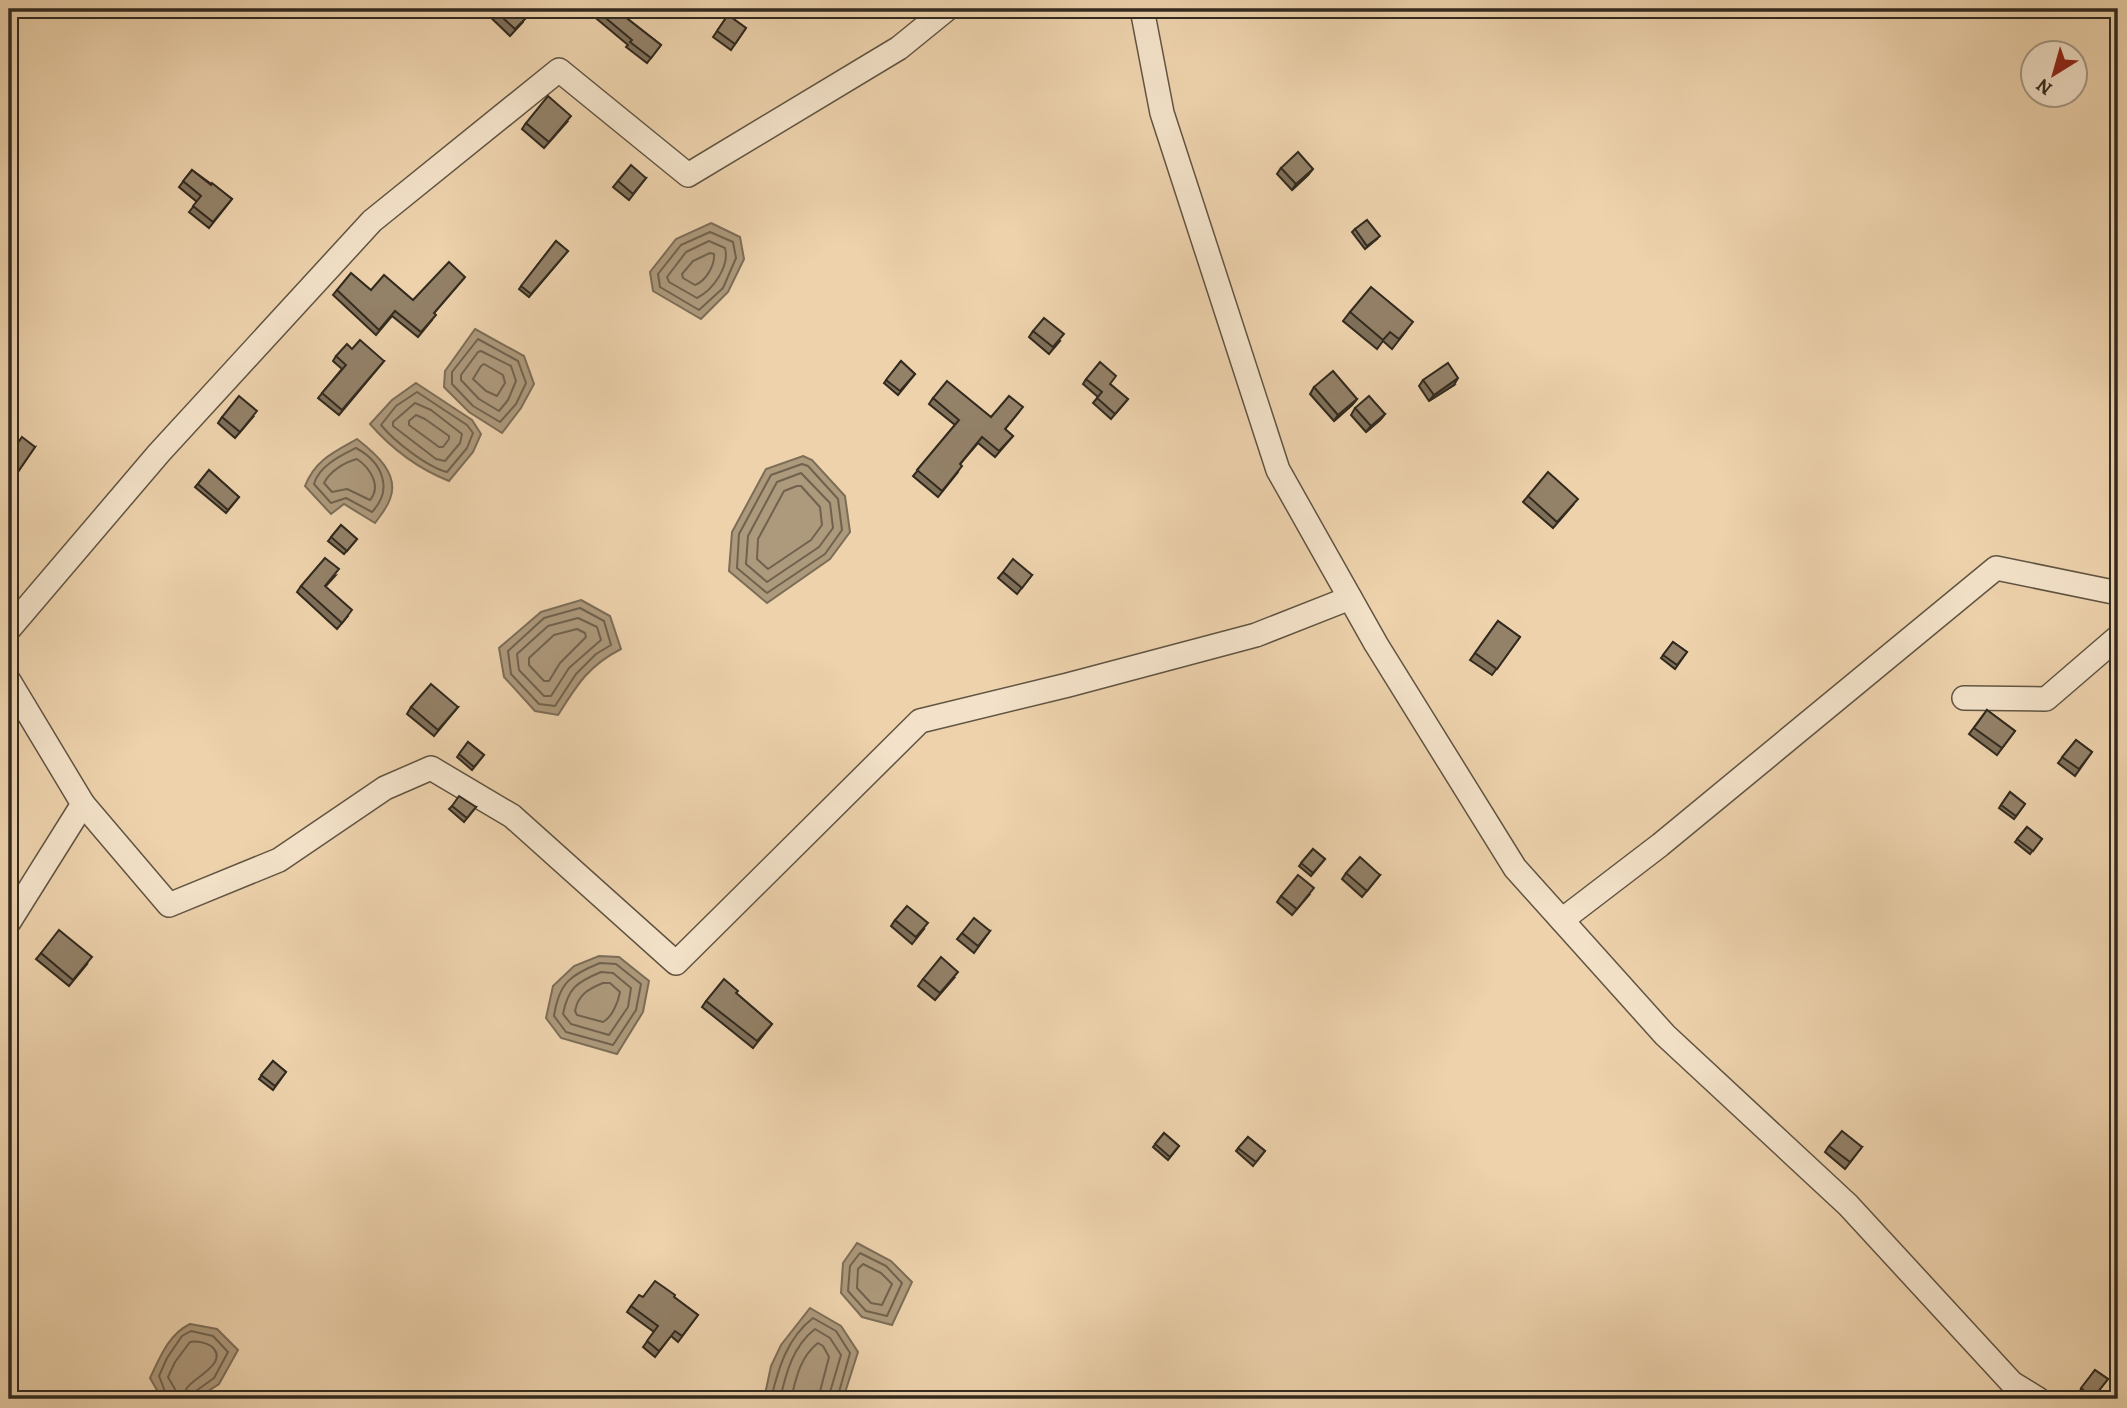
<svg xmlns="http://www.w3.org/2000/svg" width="2127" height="1408" font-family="Alegreya,serif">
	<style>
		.water { fill: #ad997c; stroke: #7c6d57; stroke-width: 2 }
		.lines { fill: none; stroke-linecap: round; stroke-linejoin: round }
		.shore { stroke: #70624e; stroke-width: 2 }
		.minor-casing { stroke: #615442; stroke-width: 26 }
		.minor { stroke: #f3e2c9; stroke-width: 23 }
		.wall { fill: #7e6f59; stroke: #322a1f; stroke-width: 2 }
		.shaded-wall { fill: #675a49; stroke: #322a1f; stroke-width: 2 }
		.building { fill: #938168; stroke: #322a1f; stroke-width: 2 }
	</style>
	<rect width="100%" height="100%" fill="#edd2ac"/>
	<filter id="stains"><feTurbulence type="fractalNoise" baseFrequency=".00286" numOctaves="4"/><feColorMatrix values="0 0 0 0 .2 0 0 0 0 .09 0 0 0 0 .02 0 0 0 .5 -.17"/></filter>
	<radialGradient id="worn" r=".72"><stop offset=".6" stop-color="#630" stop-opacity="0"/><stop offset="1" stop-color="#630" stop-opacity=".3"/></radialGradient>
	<g class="water">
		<path d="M711,223L740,237L744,259L728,292L701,319L653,291L650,272L676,239Z"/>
		<path d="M475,329L524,356L534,384L521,408L502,433L469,412L444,387L445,371Z"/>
		<path d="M416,383L472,420L481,434L473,452L449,481C419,469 391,448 370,424L392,400Z"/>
		<path d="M357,439C375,453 400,474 390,499C387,508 380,516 375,523L344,504L331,514L305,486C315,460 334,452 357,439Z"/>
		<path d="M803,456L812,460L845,496L850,532L830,559L767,603L729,571L732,532L766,469Z"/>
		<path d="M581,600L610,616L621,649C588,666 577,685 558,715L535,711L504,677L499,648L541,612Z"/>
		<path d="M599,956L619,957L649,981L643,1012L617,1054L561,1038L546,1018L553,986L574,966Z"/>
		<path d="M857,1243L891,1261L912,1282L892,1325L862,1317L841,1293L843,1263Z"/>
		<path d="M810,1308L841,1326L858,1352L843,1399H764L771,1366L781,1345Z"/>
		<path d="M190,1324L217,1329L238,1350L219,1384L196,1399H162L150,1378C160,1357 169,1334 190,1324Z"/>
	</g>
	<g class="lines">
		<g class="shore">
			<path d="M710,232L733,242L736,258L723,288L699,310L660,287L658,274L681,245Z"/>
			<path d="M709,241L725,248C730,266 713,290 697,298L669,282L667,277L686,252Z"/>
			<path d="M710,253L714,254C715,265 706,281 695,285L683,278L682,274L693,261Z"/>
			<path d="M478,339L518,361L526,383L516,404L500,422L473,406L452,384V372Z"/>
			<path d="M481,351L511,366L516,381L508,400L499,411L479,399L461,380V375L478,352Z"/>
			<path d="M484,364L503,375L505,383L497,396L486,391L473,379L481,366Z"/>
			<path d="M417,392L467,425L473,433L467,448L447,472C427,467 394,441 381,425L396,406Z"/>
			<path d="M415,403L431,410L462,434L460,443L445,461L436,459L393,426V422Z"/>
			<path d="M416,415L425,419L449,436V439L443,447H439L409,425V421Z"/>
			<path d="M356,448C382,462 394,489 372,512L346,498L331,503L314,484C319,466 340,456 356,448Z"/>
			<path d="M357,459C370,468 382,486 370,500L347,489L332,492L324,483C330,471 345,462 357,459Z"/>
			<path d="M802,464L808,466L838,499L842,530L825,554L767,593L737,568L739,534L771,475Z"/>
			<path d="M801,473L830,503L833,528L819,547L767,582L746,564L748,536L777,482Z"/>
			<path d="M797,486H801L820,507L822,525L811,540L768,569L757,559L758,539L784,491Z"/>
			<path d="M580,608L604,621L611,645L596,654L576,674L555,706L539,704L511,674L508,651L544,618Z"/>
			<path d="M578,618L597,627L601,640L569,668L551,696H544L519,670L517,654L548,626Z"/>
			<path d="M577,629L585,633L586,637L560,663L549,681H544L529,665V658L554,635Z"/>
			<path d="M600,963L616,964L641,984L636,1010L613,1045L566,1032L554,1016C559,983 570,975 600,963Z"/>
			<path d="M601,972L613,973L631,988L628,1007L609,1035L571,1024L563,1014C568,988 577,982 601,972Z"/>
			<path d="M603,983H610L620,992C618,1003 612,1017 603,1022L577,1015L575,1011C578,995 588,989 603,983Z"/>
			<path d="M860,1253L886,1266L902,1283L887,1316L866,1311L848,1291L850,1266Z"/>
			<path d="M863,1264L881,1273L892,1284L882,1305L871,1303L857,1288L858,1269Z"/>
			<path d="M168,1399L159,1376L167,1358L182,1336L191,1331L213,1336L228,1352L214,1378L196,1391L193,1399"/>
			<path d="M177,1399L176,1391L168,1377L175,1362L190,1342C196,1341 205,1342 211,1346C231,1362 193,1378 187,1388C184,1393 184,1394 184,1399"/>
			<path d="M771,1399C778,1369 787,1338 813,1318L836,1331L850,1353L837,1399"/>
			<path d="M780,1399C786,1373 793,1346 815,1329L830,1338L841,1355L828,1399"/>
			<path d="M791,1399C796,1378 800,1357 818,1343L823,1346L829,1357L818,1399"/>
		</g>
		<defs>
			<g id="minor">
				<path d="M1142,9L1162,113L1278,470L1376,644L1515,868L1665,1035L1848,1205L2012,1383L2038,1399"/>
				<path d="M9,629L159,453L372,221L559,70L688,175L899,48L947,9"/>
				<path d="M9,681L83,804L9,922"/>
				<path d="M1964,698L2046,699L2118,637"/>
				<path d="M83,804L169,905L279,860L385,788L431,768L512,816L676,963L920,721L1068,685L1256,635L1350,598"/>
				<path d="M1562,920L1660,845L1996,568L2118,593"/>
			</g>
		</defs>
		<use href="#minor" class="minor-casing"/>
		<use href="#minor" class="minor"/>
	</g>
	<g class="wall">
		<path d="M477,9H520L523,22L510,36L483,10L481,12Z"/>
		<path d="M585,9H626L624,16L661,45L647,63L626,47L628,45Z"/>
		<path d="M728,15L746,28L731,50L713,37Z"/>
		<path d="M567,122L544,148L522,129L526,123Z"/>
		<path d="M1281,168L1308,175L1292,190L1277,174Z"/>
		<path d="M192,170L232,199L209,228L189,212L197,202L179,187Z"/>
		<path d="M646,178L629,200L613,187L618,181Z"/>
		<path d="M1355,229L1377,239L1365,249L1352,232Z"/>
		<path d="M556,241L568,251L529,297L519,289Z"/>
		<path d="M465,277L434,313L432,320L418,337L392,316L376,335L333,295L337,290H371L413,300Z"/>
		<path d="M1350,312L1406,331L1392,349L1383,341L1377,349L1343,321Z"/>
		<path d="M1033,331L1060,341L1049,354L1029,337Z"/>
		<path d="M336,356L384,361L339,415L318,398L342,369L333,361Z"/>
		<path d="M901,361L915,374L898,395L884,383Z"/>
		<path d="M1086,379L1110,384L1128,399L1111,419L1093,403L1098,397L1083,384Z"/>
		<path d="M1423,380L1454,385L1429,401L1419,386Z"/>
		<path d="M1314,387L1357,399L1352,405L1334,421L1310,394Z"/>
		<path d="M933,398L991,417L1018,413L1005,429L1013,436L995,457L978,443L960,464L958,472L938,497L913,476L955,425L929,404Z"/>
		<path d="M1355,408L1385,414L1380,420L1366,432L1351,415Z"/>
		<path d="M222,417H253L235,438L218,423Z"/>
		<path d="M35,447L11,482L9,480V448L12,451Z"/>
		<path d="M209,470L239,497L226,513L195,487Z"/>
		<path d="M1528,496L1573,505L1553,528L1523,502Z"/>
		<path d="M341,525L357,539L344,554L328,541Z"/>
		<path d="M1003,572L1032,575L1017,594L998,578Z"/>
		<path d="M335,576L325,587L348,616L337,629L297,592L301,586Z"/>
		<path d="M1498,621L1520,637L1492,675L1470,660Z"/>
		<path d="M1673,642L1687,652L1675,669L1661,658Z"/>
		<path d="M411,707H458L434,736L407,714Z"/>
		<path d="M1987,710L2015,731L1997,755L1969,734Z"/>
		<path d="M2076,740L2092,752L2075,776L2058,763Z"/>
		<path d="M468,742L484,755L472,770L457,757Z"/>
		<path d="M2010,792L2025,804L2014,819L1999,808Z"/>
		<path d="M452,806L476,807L464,822L449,809Z"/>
		<path d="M2027,827L2042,839L2030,854L2015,842Z"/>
		<path d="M1313,849L1325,859L1311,876L1299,866Z"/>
		<path d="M1346,873L1380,875L1362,897L1342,879Z"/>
		<path d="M1309,895L1292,915L1277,902L1281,896Z"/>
		<path d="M895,920L924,929L912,944L891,926Z"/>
		<path d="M990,931L974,953L957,939L962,933Z"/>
		<path d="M41,953L87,964L69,986L36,959Z"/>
		<path d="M954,978L935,1000L918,986L923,979Z"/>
		<path d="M736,993L772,1024L753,1048L702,1007L706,1001Z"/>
		<path d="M273,1061L286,1072L273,1090L259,1079Z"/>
		<path d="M1164,1133L1179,1146L1168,1160L1153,1147Z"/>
		<path d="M1248,1137L1265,1151L1253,1166L1236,1151Z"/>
		<path d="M1829,1146L1862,1147L1845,1169L1825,1152Z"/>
		<path d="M643,1297H674L698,1315L678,1342L671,1336L655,1357L643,1347L654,1332L627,1312L631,1306Z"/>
		<path d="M2095,1370L2108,1379L2092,1399H2089L2079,1392Z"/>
	</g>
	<g class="shaded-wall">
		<path d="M1313,169L1308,175L1292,190L1296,184Z"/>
		<path d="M1458,378L1454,385L1429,401L1434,395Z"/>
		<path d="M1357,399L1352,405L1334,421L1338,415Z"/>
		<path d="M1385,414L1380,420L1366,432L1371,426Z"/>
	</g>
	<g class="building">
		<path d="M493,9H520L528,16L515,29Z"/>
		<path d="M595,9H626L628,11L624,16L661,45L651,58L630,42L632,40Z"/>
		<path d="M728,15L746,28L735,44L717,31Z"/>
		<path d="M548,96L571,116L549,142L526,123Z"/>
		<path d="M1298,152L1313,169L1296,184L1281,168Z"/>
		<path d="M631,165L646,178L633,194L618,181Z"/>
		<path d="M192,170L211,185L212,183L232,199L213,222L193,206L201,196L183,181Z"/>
		<path d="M1367,220L1380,236L1367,246L1355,229Z"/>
		<path d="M556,241L568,251L531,294L521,286Z"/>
		<path d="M449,262L465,277L434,313L436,315L421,332L395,311L379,330L337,290L351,273L371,290L384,275L413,300Z"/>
		<path d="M1371,287L1413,322L1399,339L1390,332L1383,340L1350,312Z"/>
		<path d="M1044,318L1064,334L1053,347L1033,331Z"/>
		<path d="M360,340L384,361L342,410L322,393L346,365L336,356L347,344L352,349Z"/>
		<path d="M901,361L915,374L900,391L886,380Z"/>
		<path d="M1100,362L1116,376L1110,384L1128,399L1115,414L1097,398L1102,392L1086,379Z"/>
		<path d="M1448,363L1458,378L1434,395L1423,380Z"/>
		<path d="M1333,371L1357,399L1338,415L1314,387Z"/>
		<path d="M947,381L991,417L1009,396L1023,407L1005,429L1013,436L999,451L982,437L960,464L962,466L942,491L917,470L959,420L933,398Z"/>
		<path d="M239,396L257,411L240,432L222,417Z"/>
		<path d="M1369,396L1385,414L1371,426L1355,408Z"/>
		<path d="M22,437L35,447L15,476L9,471V448L12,451Z"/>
		<path d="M209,470L239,497L228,510L198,484Z"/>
		<path d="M1548,472L1578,499L1557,522L1528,496Z"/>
		<path d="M341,525L357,539L347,551L331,537Z"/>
		<path d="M325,558L339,569L325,586L352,610L342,623L301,586Z"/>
		<path d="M1013,559L1032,575L1022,588L1003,572Z"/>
		<path d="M1498,621L1520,637L1497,669L1475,653Z"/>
		<path d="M1673,642L1687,652L1677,665L1663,655Z"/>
		<path d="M431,684L458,707L438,730L411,707Z"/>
		<path d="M1987,710L2015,731L2002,748L1974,728Z"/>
		<path d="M2076,740L2092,752L2079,769L2062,757Z"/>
		<path d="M468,742L484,755L474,767L459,754Z"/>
		<path d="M2010,792L2025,804L2016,816L2001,805Z"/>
		<path d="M459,796L476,807L467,818L452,806Z"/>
		<path d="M2027,827L2042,839L2033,851L2017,839Z"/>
		<path d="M1313,849L1325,859L1313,873L1301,863Z"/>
		<path d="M1360,857L1380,875L1367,891L1346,873Z"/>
		<path d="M1298,875L1314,888L1297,909L1281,896Z"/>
		<path d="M907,906L928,923L916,937L895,920Z"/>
		<path d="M974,918L990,931L978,946L962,933Z"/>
		<path d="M59,930L92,957L73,980L41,953Z"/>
		<path d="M941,957L958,972L940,993L923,979Z"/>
		<path d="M724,979L738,991L736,993L772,1024L757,1041L706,1001Z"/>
		<path d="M273,1061L286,1072L275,1086L261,1075Z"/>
		<path d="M1842,1131L1862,1147L1850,1162L1829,1146Z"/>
		<path d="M1164,1133L1179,1146L1170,1157L1155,1144Z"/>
		<path d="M1248,1137L1265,1151L1256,1162L1238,1148Z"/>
		<path d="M9,1144L13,1148L9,1154Z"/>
		<path d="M655,1281L675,1295L674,1297L698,1315L682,1336L675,1331L659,1351L647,1341L658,1326L631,1306L639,1295L643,1297Z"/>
		<path d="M2095,1370L2108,1379L2093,1398L2081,1388Z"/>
	</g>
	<rect width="2127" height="1408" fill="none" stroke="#edd2ac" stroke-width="35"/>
	<rect x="10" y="10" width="2106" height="1387" fill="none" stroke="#322a1f" stroke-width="3.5"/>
	<rect x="18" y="18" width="2092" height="1373" fill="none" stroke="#322a1f" stroke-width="2"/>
	<g transform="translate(2054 74) rotate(217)"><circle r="33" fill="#f3e2c9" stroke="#a69885" stroke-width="2"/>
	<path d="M0-5L12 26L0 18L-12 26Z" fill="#8f2418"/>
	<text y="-10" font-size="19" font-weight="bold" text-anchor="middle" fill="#322a1f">N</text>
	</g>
	<rect width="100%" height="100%" filter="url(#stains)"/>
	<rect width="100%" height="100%" fill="url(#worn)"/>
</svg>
